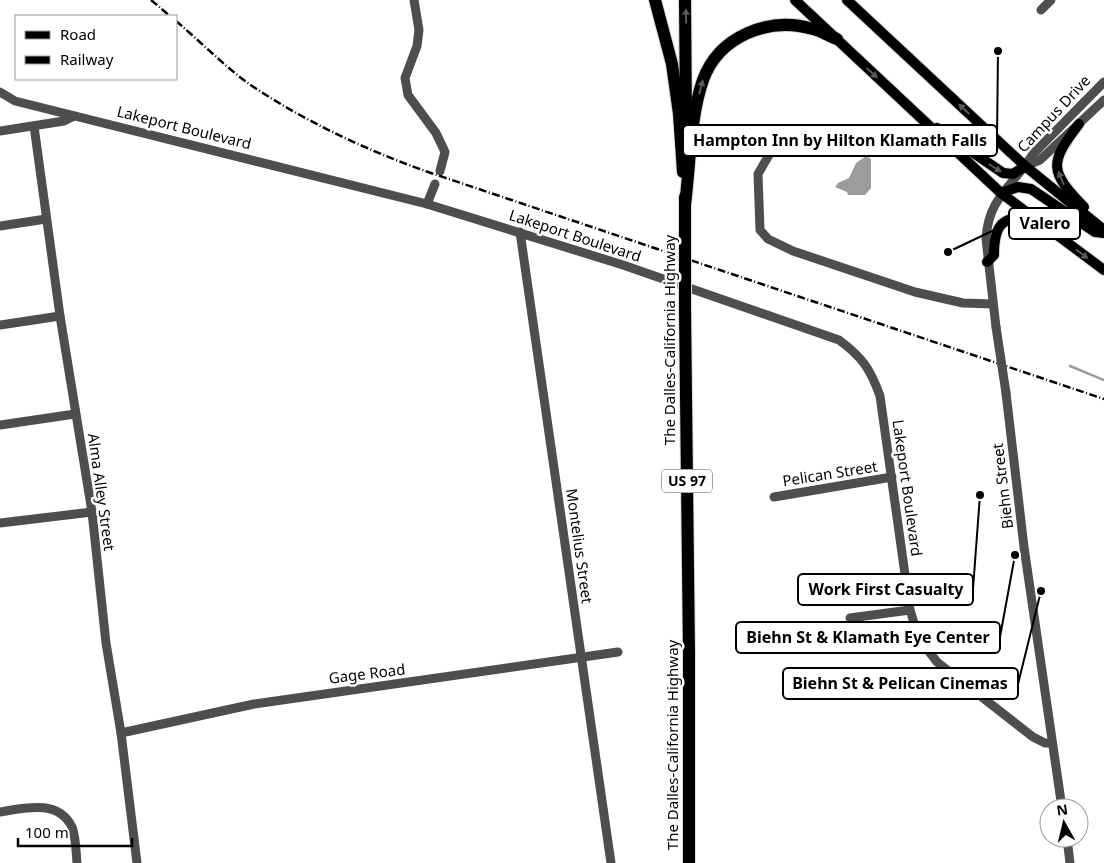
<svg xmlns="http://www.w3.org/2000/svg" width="1104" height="863" font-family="'Noto Sans',sans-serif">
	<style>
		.water { fill: #9c9c9c }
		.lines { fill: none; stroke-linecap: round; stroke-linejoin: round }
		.stream { stroke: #9c9c9c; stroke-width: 2.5 }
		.major-casing { stroke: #dbdbdb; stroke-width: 12 }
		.highway-casing { stroke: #dbdbdb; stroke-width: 14 }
		.minor { stroke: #4e4e4e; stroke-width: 9 }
		.major { stroke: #000; stroke-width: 10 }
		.highway { stroke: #000; stroke-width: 12 }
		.rail { stroke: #000; stroke-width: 2.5; stroke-dasharray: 8 2.5 1 2.5; stroke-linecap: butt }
		.highway-bridge-casing { stroke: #dbdbdb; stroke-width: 14; stroke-linecap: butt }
		.minor-bridge { stroke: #4e4e4e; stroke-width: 9 }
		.highway-bridge { stroke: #000; stroke-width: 12 }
		.oneway { fill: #595959 }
		.labels { text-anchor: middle; stroke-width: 5; stroke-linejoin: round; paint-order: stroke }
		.shield { fill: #fff; stroke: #4c4c4c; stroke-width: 1 }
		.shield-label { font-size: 14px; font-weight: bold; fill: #000 }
		.street-label { font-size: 15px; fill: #000; stroke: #fff }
		.leader { fill: none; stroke: #000; stroke-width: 2 }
		.callout-dot { fill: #000; stroke: #fff; stroke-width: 2 }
		.callout { fill: #fff; stroke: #000; stroke-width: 2 }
		.callout-label { font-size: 16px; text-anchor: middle; font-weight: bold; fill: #000 }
	</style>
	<rect width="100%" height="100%" fill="#fff"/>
	<path class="water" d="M866,156L871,159V188L865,195H848L847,192L835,187L838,183L849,178L856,163Z"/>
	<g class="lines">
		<path class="stream" d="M1070,366L1104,380"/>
		<defs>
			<g id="major">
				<path d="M795,0L1001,193L1104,270"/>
				<path d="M847,0L1025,166L1104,230"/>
				<path d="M1079,124C1049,163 1049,171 1084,207"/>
				<path d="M937,128L1003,173L1013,174L1025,166"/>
				<path d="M1001,193L1018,187L1031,189L1095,232L1104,233"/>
				<path d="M987,262L994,255C994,225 1002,214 1033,220"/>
			</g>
			<g id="highway">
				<path d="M655,0L672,64L679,114L683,172"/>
				<path d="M685,0L686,120"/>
				<path d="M685,197V230"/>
				<path d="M685,205C690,166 690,117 703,80C719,36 769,16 813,29C821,31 829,36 837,39"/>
				<path d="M685,309L689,654V863"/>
			</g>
		</defs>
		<use href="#major" class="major-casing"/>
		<use href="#highway" class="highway-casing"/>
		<g class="minor">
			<path d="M414,0L419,30L417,46L405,78L408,95L436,133L445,152L440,171"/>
			<path d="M1041,10L1051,0"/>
			<path d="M0,92L15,101L427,204L623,265L839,340C862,357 870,368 880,396L910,610L916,629L924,645L937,662L1033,737L1045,743H1052"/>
			<path d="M34,126L60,316L92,512L106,643L121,733L137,863"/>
			<path d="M0,131L64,121L74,116"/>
			<path d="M788,135L769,155L758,174L760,230L768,239L793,251L915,292L963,303L993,304"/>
			<path d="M1025,166L1040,160L1104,100"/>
			<path d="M427,204L435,184"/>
			<path d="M0,226L46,219"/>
			<path d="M520,232L611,863"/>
			<path d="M0,325L60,316"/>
			<path d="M996,327L986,239C988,198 1013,186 1033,154L1104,82"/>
			<path d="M1006,393L1024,547L1062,808"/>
			<path d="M0,425L75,414"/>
			<path d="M774,497L892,477"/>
			<path d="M0,523L92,512"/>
			<path d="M850,618L910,610"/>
			<path d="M121,733L254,704L618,652"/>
			<path d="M0,812C25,808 58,799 72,827C76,837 76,852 77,863"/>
			<path d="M1067,838L1070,863"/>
		</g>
		<use href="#major" class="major"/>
		<use href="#highway" class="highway"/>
		<g class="rail">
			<path d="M151,0L170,16"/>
			<path d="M176,21C201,42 225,67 252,86C308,123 368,151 431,173L1104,399"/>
		</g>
		<defs>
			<path id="highway-bridge" d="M685,309V230"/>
		</defs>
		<use href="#highway-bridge" class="highway-bridge-casing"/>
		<path class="minor-bridge" d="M996,327L1006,393"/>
		<use href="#highway-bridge" class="highway-bridge"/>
	</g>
	<defs><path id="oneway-solid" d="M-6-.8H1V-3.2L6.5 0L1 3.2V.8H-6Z" transform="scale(1.25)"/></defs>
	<g class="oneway">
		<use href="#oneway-solid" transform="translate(686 16) rotate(-91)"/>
		<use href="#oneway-solid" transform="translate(872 73) rotate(43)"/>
		<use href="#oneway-solid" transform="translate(701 87) rotate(-75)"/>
		<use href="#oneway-solid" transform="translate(964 109) rotate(-137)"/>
		<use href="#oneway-solid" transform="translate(995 168) rotate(32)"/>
		<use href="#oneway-solid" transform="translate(1061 178) rotate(-112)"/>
		<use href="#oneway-solid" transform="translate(1082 254) rotate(37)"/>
	</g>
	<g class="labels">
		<rect class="shield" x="662" y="469.5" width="50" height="23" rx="4"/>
		<g class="shield-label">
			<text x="687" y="486">US 97</text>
		</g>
		<g class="street-label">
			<text transform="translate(1054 114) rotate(-47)" y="5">Campus Drive</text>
			<text transform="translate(184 128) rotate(14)" y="5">Lakeport Boulevard</text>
			<text transform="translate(575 236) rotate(18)" y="5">Lakeport Boulevard</text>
			<text transform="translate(670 340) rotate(-90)" y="5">The Dalles-California Highway</text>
			<text transform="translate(830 474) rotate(-9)" y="5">Pelican Street</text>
			<text transform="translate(1003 486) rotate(-97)" y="5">Biehn Street</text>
			<text transform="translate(907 488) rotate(82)" y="5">Lakeport Boulevard</text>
			<text transform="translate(101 492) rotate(82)" y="5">Alma Alley Street</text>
			<text transform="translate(579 546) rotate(82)" y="5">Montelius Street</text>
			<text transform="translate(367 674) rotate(-7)" y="5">Gage Road</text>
			<text transform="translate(673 745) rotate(-90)" y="5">The Dalles-California Highway</text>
		</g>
	</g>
	<path class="leader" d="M998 51L997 140M948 252L1009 223M980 495L973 589M1015 555L1000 637M1041 591L1018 684"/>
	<g class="callout-dot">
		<circle cx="998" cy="51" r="5"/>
		<circle cx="948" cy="252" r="5"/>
		<circle cx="980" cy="495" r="5"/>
		<circle cx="1015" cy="555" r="5"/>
		<circle cx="1041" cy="591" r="5"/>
	</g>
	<g class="callout">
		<rect x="683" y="125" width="314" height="31" rx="5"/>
		<rect x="1009" y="208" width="71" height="31" rx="5"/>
		<rect x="798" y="574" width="175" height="31" rx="5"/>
		<rect x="736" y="622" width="264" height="31" rx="5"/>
		<rect x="783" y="668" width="235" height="31" rx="5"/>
	</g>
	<g class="callout-label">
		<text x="840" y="146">Hampton Inn by Hilton Klamath Falls</text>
		<text x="1045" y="229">Valero</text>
		<text x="886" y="595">Work First Casualty</text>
		<text x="868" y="643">Biehn St &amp; Klamath Eye Center</text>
		<text x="900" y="689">Biehn St &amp; Pelican Cinemas</text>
	</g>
	<rect x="15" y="15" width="162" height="65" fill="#ffffff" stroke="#999999"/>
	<rect x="25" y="31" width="25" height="8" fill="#000000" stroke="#999999"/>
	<text x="60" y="40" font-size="15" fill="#000000">Road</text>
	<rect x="25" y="56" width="25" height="8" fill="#000000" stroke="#999999"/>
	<text x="60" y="65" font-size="15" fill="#000000">Railway</text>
	<g transform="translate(1064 823) rotate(352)"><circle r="24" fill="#ffffff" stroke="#999999"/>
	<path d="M0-4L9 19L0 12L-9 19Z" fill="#000000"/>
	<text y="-8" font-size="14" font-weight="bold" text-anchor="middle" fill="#000000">N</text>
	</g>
	<path d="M18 838v8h114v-8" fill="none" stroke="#000000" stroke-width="2.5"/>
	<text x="25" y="838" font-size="15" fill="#000000" stroke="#ffffff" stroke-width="4" paint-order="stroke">100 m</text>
</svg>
